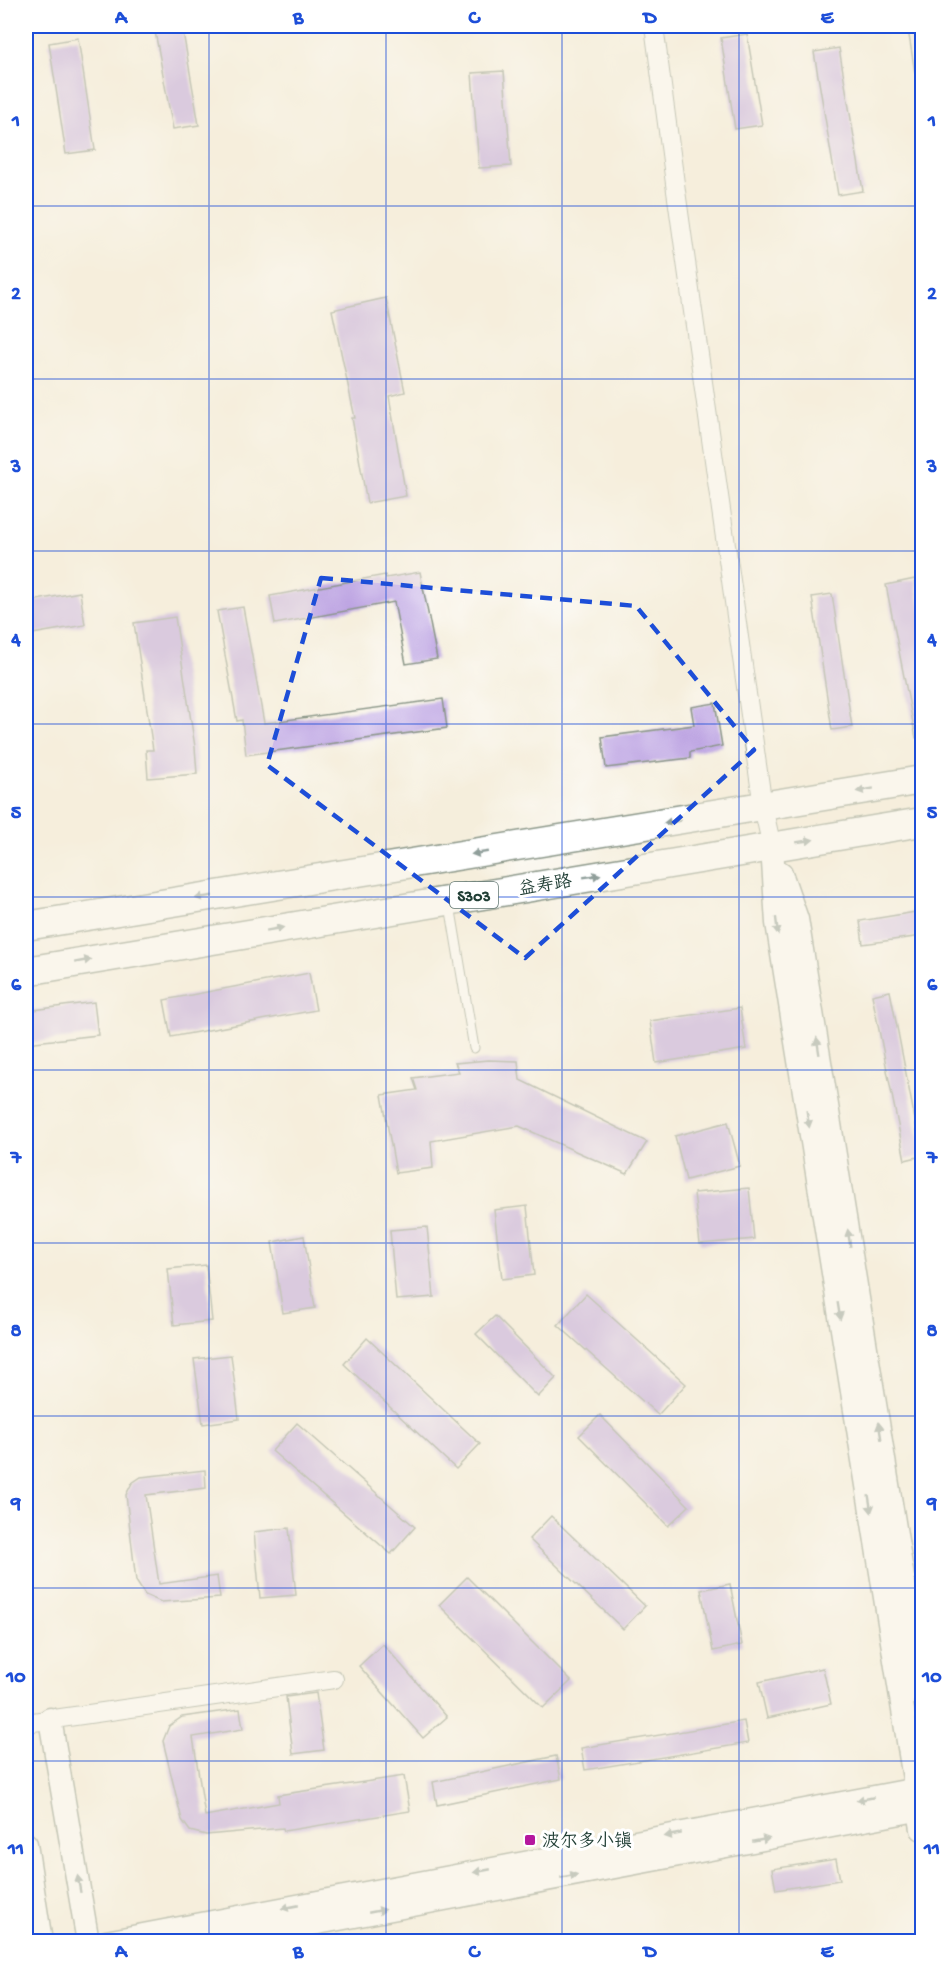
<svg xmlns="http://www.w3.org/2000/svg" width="948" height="1967" font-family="'Gochi Hand','LXGW WenKai TC',sans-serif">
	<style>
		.building { fill: #b89de0 }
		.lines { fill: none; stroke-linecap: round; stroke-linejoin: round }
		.service-casing { stroke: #8a9688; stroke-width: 11 }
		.minor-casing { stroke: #8a9688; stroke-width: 20 }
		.tertiary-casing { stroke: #8a9688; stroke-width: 25 }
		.primary-casing { stroke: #8a9688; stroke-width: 31 }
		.service { stroke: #fff; stroke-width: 9 }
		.minor { stroke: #fff; stroke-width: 18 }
		.tertiary { stroke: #fff; stroke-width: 22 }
		.primary { stroke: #fff; stroke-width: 28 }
		.oneway { fill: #8f9e9a }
		.marked { fill: none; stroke: #1d4ed8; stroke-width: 4.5; stroke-dasharray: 12 8; stroke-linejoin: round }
		.grid { fill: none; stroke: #1d4ed8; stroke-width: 1.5; stroke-opacity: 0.55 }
		.poi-dot { fill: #b5179e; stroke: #fff; stroke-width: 2 }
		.labels { text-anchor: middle; stroke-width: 6; stroke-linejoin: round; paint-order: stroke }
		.shield { fill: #fff; stroke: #627771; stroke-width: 1.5 }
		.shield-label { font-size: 16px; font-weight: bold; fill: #1f3d34 }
		.street-label { font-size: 18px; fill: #1f3d34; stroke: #fff }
		.poi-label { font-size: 18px; fill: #1f3d34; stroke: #fff; text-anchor: start }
		.neatline { fill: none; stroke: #1d4ed8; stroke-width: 2 }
		.grid-label { font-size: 20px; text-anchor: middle; font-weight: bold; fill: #1d4ed8 }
	</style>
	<rect width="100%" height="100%" fill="#fff"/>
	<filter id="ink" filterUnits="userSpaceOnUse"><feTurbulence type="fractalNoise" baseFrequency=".0167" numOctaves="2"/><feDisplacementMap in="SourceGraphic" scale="12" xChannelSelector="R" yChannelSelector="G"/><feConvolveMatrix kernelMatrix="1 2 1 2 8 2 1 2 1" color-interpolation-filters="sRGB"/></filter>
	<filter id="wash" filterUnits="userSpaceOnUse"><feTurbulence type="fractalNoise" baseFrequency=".008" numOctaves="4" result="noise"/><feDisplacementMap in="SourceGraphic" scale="24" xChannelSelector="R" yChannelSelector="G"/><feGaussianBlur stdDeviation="1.35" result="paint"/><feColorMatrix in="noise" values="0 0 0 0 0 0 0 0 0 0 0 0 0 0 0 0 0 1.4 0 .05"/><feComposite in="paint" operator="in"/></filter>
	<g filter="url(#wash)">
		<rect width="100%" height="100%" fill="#f5eedc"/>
		<g id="blocks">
			<g class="building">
				<path d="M154,26H182L199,125L173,129Z"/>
				<path d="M922,26V72L915,73L908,29Z"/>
				<path d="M747,34L762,125L735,129L721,38Z"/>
				<path d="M78,38L95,150L66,154L49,43Z"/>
				<path d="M839,48L863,191L838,195L814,52Z"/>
				<path d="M504,71L511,166L479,168L472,73Z"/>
				<path d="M386,298L405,392L389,396L406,496L367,503L352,418H355L332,310Z"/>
				<path d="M420,572L437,659L406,664L394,602L275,624L270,596L385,575L386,578Z"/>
				<path d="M915,579L922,616V737L916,738L886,585Z"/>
				<path d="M80,592L85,625L26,635V602Z"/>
				<path d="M832,594L852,727L832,730L812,597Z"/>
				<path d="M243,607L264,723L443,699L447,728L246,755L242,720L237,721L217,611Z"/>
				<path d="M175,617L195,747L197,774L148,778L146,750H153L134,623Z"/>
				<path d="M715,703L722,746L690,752V758L606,768L602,737L694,725L691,707Z"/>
				<path d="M922,911V936L863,944L860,921Z"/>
				<path d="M309,973L316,1010L171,1037L164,1000Z"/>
				<path d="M890,991L922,1156L905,1160L872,995Z"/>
				<path d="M94,1002L98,1035L26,1043V1011Z"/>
				<path d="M740,1008L746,1049L656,1063L650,1021Z"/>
				<path d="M488,1060L518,1061L520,1080L647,1142L627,1174L519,1126L431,1141L433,1168L396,1173L382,1095L417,1090L413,1078L459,1072L455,1063Z"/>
				<path d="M728,1122L740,1166L686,1180L675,1136Z"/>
				<path d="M749,1188L754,1239L700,1244L694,1193Z"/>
				<path d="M527,1206L534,1275L502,1279L494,1210Z"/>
				<path d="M427,1227L434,1297L396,1300L390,1230Z"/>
				<path d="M304,1236L315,1308L283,1313L272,1242Z"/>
				<path d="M206,1265L212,1321L174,1325L168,1269Z"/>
				<path d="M586,1294L686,1384L658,1415L558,1325Z"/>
				<path d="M495,1316L556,1378L538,1397L476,1334Z"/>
				<path d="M367,1338L480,1444L456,1469L344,1364Z"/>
				<path d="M231,1355L239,1419L203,1424L194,1359Z"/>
				<path d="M600,1415L689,1506L668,1526L579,1436Z"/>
				<path d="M297,1423L415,1527L391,1554L272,1451Z"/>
				<path d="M205,1470L206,1488L146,1495L159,1584L217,1576L220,1598L161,1602L145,1595L136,1581L126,1495L132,1483L141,1477Z"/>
				<path d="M551,1516L645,1606L623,1629L529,1539Z"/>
				<path d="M289,1528L296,1595L260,1598L254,1532Z"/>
				<path d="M467,1577L571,1681L543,1708L439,1605Z"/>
				<path d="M730,1584L742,1645L713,1651L701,1590Z"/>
				<path d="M383,1644L447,1717L423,1738L359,1666Z"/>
				<path d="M823,1668L831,1704L767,1718L759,1682Z"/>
				<path d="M316,1693L324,1750L293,1754L286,1697Z"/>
				<path d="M240,1709L243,1729L193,1737L205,1816L279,1803L278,1795L404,1776L410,1811L284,1831L283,1828L206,1835L190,1831L182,1820L163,1741L169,1726L182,1717Z"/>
				<path d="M744,1721L748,1743L585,1770L581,1748Z"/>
				<path d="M556,1756L561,1779L437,1805L433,1782Z"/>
				<path d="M836,1859L840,1880L776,1890L772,1869Z"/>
			</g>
		</g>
	</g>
	<g filter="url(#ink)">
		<use href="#blocks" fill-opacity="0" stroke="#8a9688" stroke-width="1.5"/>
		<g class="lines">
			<defs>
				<path id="service" d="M450,905L474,1048"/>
				<g id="minor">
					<path d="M654,26L676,191L763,807L772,847"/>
					<path d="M26,1723L334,1679"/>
				</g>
				<g id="tertiary">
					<path d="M772,847L777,923L922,1829"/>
					<path d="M781,873L797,919L922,1696"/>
					<path d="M50,1719L88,1942"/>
					<path d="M26,1844L41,1942"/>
					<path d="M106,1942L922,1788"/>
					<path d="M217,1942L922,1809"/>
				</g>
				<g id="primary">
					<path d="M26,926L922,780"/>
					<path d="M26,971L922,822"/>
				</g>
			</defs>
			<use href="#service" class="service-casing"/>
			<use href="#minor" class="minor-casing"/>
			<use href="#tertiary" class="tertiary-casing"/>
			<use href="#primary" class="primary-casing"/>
			<use href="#service" class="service"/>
			<use href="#minor" class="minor"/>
			<use href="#tertiary" class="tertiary"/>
			<use href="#primary" class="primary"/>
		</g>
		<defs><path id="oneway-solid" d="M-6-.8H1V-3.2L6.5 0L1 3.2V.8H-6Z" transform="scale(1.5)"/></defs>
		<g class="oneway">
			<use href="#oneway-solid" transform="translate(865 790) rotate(170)"/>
			<use href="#oneway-solid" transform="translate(672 822) rotate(171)"/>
			<use href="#oneway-solid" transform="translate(805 841) rotate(-9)"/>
			<use href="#oneway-solid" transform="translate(480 853) rotate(171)"/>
			<use href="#oneway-solid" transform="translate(592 876) rotate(-9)"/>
			<use href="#oneway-solid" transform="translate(204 897) rotate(171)"/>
			<use href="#oneway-solid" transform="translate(777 926) rotate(83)"/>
			<use href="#oneway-solid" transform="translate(275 929) rotate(-10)"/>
			<use href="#oneway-solid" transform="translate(83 961) rotate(-10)"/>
			<use href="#oneway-solid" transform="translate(818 1046) rotate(-99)"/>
			<use href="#oneway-solid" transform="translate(808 1119) rotate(81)"/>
			<use href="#oneway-solid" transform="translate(849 1238) rotate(-99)"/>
			<use href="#oneway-solid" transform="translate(839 1311) rotate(81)"/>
			<use href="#oneway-solid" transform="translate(880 1431) rotate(-99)"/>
			<use href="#oneway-solid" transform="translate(870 1504) rotate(81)"/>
			<use href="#oneway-solid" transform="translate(865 1799) rotate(169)"/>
			<use href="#oneway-solid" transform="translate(673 1835) rotate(169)"/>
			<use href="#oneway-solid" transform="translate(761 1840) rotate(-11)"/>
			<use href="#oneway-solid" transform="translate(482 1871) rotate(169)"/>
			<use href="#oneway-solid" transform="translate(569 1876) rotate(-11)"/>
			<use href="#oneway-solid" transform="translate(79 1884) rotate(-100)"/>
			<use href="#oneway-solid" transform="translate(290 1907) rotate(169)"/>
			<use href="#oneway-solid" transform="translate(377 1911) rotate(-11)"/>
		</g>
	</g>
	<path d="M0 0H948V1967H0ZM321,578L636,606L754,750L525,958L267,765Z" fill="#f5eedc" fill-opacity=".55" fill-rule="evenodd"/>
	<path class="marked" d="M321,578L636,606L754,750L525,958L267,765Z"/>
	<path class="grid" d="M209,26V1942M386,26V1942M562,26V1942M739,26V1942M26,206H922M26,379H922M26,551H922M26,724H922M26,897H922M26,1070H922M26,1243H922M26,1416H922M26,1588H922M26,1761H922"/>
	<rect class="poi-dot" x="524" y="1834" width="12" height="12" rx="3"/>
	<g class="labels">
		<rect class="shield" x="450" y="882" width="48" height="26" rx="4.5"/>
		<g class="shield-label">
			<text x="474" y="901">S303</text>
		</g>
		<g class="street-label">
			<text transform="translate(545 884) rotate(-9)" y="6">益寿路</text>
		</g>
		<g class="poi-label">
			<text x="542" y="1846">波尔多小镇</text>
		</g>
	</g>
	<rect width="948" height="1967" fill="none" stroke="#fff" stroke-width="66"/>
	<rect x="33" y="33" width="882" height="1901" class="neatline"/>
	<g class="grid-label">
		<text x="121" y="23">A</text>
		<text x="298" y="23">B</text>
		<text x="474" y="23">C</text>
		<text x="650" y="23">D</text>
		<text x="827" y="23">E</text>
		<text x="16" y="126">1</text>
		<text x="932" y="126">1</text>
		<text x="16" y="299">2</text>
		<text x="932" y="299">2</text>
		<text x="16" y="472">3</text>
		<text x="932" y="472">3</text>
		<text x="16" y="645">4</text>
		<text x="932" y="645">4</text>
		<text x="16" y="818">5</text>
		<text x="932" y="818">5</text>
		<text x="16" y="990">6</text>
		<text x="932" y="990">6</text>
		<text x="16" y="1163">7</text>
		<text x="932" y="1163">7</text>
		<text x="16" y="1336">8</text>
		<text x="932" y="1336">8</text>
		<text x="16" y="1509">9</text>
		<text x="932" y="1509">9</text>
		<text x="16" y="1682">10</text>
		<text x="932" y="1682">10</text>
		<text x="16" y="1854">11</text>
		<text x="932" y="1854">11</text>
		<text x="121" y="1957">A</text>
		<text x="298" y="1957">B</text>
		<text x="474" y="1957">C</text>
		<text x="650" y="1957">D</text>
		<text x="827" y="1957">E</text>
	</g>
</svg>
